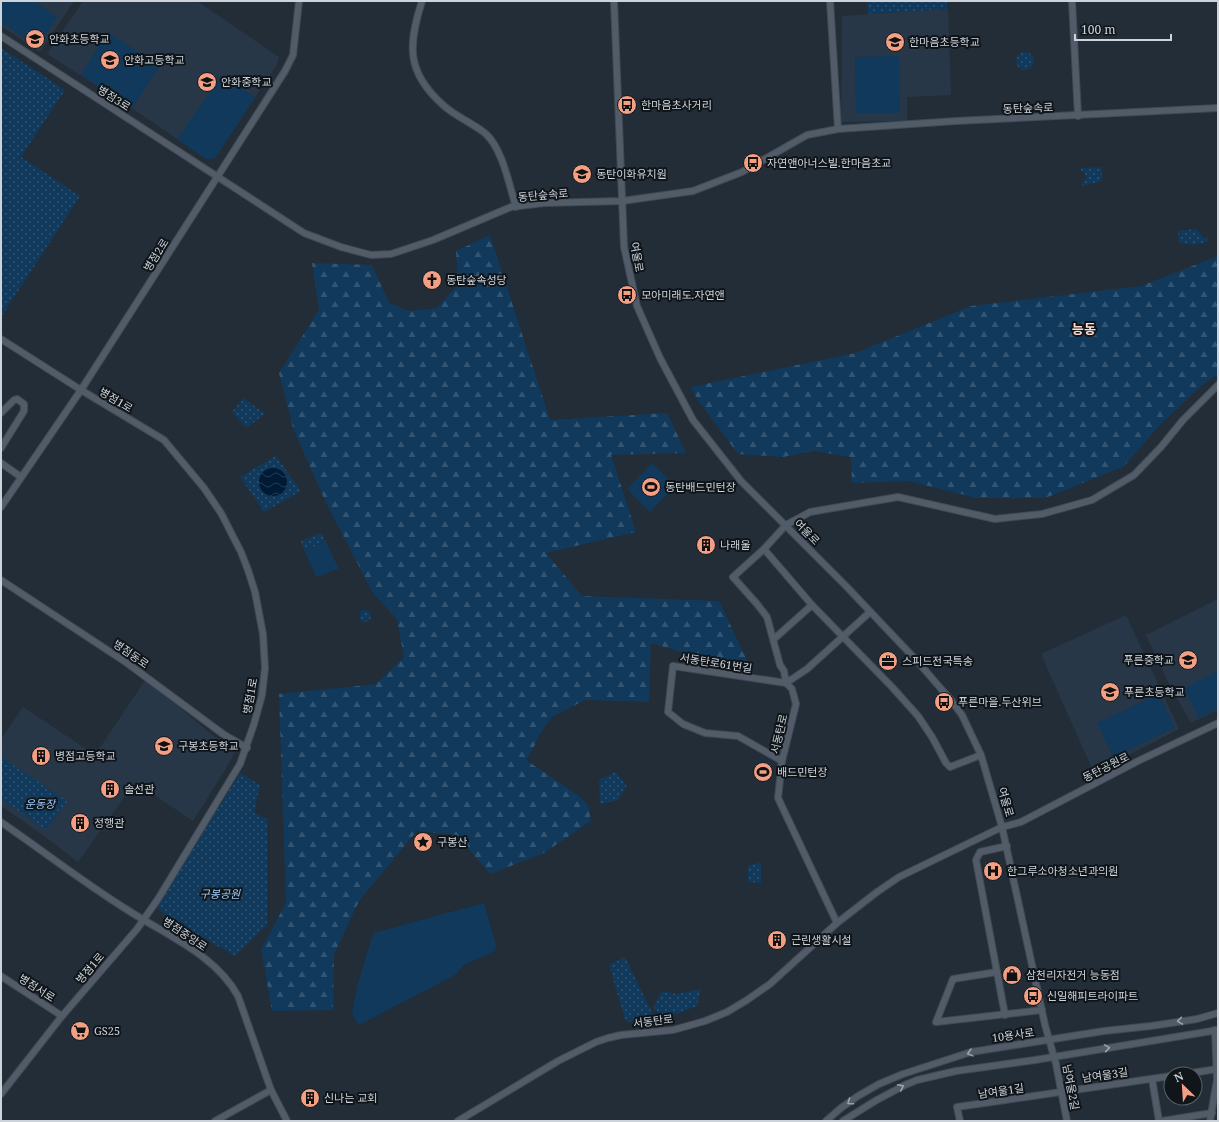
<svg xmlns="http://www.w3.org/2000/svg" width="1219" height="1122" font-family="'Noto Serif','Noto Sans KR',serif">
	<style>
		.built { fill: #273747 }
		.green { fill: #10395c }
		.forest { fill: url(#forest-firs) }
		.park { fill: url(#park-dots) }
		.water { fill: url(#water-waves) }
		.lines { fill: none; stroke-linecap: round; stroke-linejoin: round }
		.minor-casing { stroke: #414a53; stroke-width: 8 }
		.minor { stroke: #515c68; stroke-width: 6 }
		.oneway { stroke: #9ba3ac }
		.labels { text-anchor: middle; stroke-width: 4; stroke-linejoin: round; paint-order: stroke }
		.poi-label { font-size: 11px; fill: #ccd3da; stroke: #10151a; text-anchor: start }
		.street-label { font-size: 11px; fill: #ccd3da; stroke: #10151a }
		.park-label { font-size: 11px; font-style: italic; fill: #9dcbf9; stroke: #10151a }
		.quarter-label { font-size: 13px; font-weight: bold; fill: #fddcd1; stroke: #10151a }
	</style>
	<defs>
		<pattern id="forest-firs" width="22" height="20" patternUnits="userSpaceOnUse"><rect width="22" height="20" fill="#10395c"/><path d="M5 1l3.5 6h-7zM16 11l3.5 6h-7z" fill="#325573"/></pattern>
		<pattern id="park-dots" width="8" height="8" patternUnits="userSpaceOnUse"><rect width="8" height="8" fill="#10395c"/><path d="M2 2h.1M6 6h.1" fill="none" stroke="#325573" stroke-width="1.8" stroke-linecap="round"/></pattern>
		<pattern id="water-waves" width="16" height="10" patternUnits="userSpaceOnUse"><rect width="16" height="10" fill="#001b35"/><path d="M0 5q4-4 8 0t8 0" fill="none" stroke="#243b52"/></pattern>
	</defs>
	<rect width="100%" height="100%" fill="#222d38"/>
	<g class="built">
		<path d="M1,1H74L40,52L1,26Z"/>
		<path d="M83,1H197L279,57L276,66L215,158L206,159L132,108L47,54Z"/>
		<path d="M948,9L951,95L907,97V121L841,122L842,16Z"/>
		<path d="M1218,599V710L1191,723L1169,684L1146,635Z"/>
		<path d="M1126,615L1179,729L1094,773L1041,654Z"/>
		<path d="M146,679L218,740L235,752L225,770L193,821L135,782L78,862L43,835L1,806V739L23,707L95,755Z"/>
	</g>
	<g class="green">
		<path d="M1,1H34L57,17L37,47L1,22Z"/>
		<path d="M107,32L160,66L132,108L81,75Z"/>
		<path d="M899,56L900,113H856L855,57Z"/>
		<path d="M222,75L255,97L215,158L206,159L177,139Z"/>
		<path d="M652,463L675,486L650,512L627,489Z"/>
		<path d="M326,542L339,569L316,577L304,550Z"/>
		<path d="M1218,671V709L1199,718L1184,688Z"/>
		<path d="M1159,694L1175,728L1113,757L1097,723Z"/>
		<path d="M758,762H770L768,781H757Z"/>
		<path d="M484,903L496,945L495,951L464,965L455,975L359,1025L352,1014L357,987L373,933Z"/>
	</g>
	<g class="forest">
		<path d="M490,235L550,420L667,413L686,453L611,455L636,532L546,553L582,596L719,601L753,673L651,643L649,702L585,700L552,717L539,735L534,747L526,760L579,796L588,805L591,821L544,853L490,874L457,835L417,831L359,901L334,954L333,1010L272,1011L261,949L286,903L279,694L376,684L404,657L397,619L373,593L326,503L293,428L279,373L319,310L312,263L372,265L389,303L410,311L437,308L458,285L456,251Z"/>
		<path d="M1218,256V374L1201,386L1161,424L1123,467L1045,498H977L908,481L852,483L851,457L813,451L783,457L738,454L697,399L691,387L855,353L971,306L1141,286Z"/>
	</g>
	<g class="park">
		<path d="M867,1H947L948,9L868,14Z"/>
		<path d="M1,48L65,90L21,157L80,196L1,317Z"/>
		<circle cx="1025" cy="61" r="9"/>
		<path d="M1102,167V181L1082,186V183L1087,177L1083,171H1081V168Z"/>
		<path d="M1196,229L1204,238L1209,239L1207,242L1194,245L1179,243L1178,231Z"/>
		<path d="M244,398L265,414L246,428L232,412Z"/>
		<path d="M276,456L301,491L264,512L240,477Z"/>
		<path d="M322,533L326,542L304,550L301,541Z"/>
		<circle cx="365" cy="616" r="6"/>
		<path d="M1,757L67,801L46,830L1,799Z"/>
		<path d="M615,772L627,785L618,800L600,804L599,780Z"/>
		<path d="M240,773L260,785L254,813L267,819V925L235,956L166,916L157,907Z"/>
		<path d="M761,862V883L748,882V866Z"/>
		<path d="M625,957L655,1019L626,1022L609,965Z"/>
		<path d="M701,989L697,1006L676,1014L665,1016L653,1009L660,994L663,991L676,994Z"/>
	</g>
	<circle class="water" cx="273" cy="482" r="14"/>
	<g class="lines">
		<defs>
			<g id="minor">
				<path d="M422,1C408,45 406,72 443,105C456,117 473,123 486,134C503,150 509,185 516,207"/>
				<path d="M614,1L624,247L637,306L660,358L693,420L741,481L846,586L917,661L950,699L962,715L981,755L1002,827L1045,1025L1056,1064L1067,1121"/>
				<path d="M830,1L838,129"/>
				<path d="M1072,1L1078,116"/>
				<path d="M1,36L304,233L341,247L371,255L391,254L433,240L511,207L544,203L622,201L693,191L742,172L807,135L838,129L956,121L1218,108"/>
				<path d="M1,339L81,390L164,440L204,488L221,513L241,552L248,570L255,592L263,634L265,668L262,695L254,724L240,764L158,899L137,929L62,1016L1,1094"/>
				<path d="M1,413L14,400L17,399L24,404V411L1,448"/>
				<path d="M1,463L21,477"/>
				<path d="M1,507L81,390L285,71L293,55L299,1"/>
				<path d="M764,549L812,605L892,687L918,716L932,737L946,763L950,767L981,755"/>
				<path d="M1,580L127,663L223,734L247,748"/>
				<path d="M870,612L807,669L786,683L784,671L780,665L767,617L757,604L733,577L764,549L786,525L810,512L898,497L995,519L1042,514L1092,500L1134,475L1161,447L1183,420L1218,385"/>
				<path d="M774,639L812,605"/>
				<path d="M782,761L738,736L705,733L683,724L668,712L673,666L786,683L792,689L796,704L782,761L778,798L837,923"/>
				<path d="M1,822C43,851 83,882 126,909C164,934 215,954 238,996L271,1090L287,1121"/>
				<path d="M997,972L953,979L936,1022L1042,1010"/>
				<path d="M1,976L62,1016"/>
				<path d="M1005,1015L976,860L980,852L1007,846"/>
				<path d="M1185,1074L1217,1069"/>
				<path d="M1152,1079L1159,1121"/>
				<path d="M215,1121L271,1090"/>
				<path d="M458,1121L558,1061L596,1042L608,1038L621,1035L673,1030L705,1021L727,1012L747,1000L770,984L837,923L877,892L899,877L1002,827L1021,822L1138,761L1218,723"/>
				<path d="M826,1121L841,1108L858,1096L879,1084L903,1074L971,1052L1104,1031L1151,1026L1197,1019L1218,1013"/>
				<path d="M843,1121L875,1101L905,1085L917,1080L956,1071L1035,1060L1218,1030"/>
				<path d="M960,1121L957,1107L1171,1076"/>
				<path d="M1162,1121L1212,1113"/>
				<path d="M1210,1121L1217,1080L1215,1030"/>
			</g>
		</defs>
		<use href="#minor" class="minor-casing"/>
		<use href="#minor" class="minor"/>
	</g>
	<defs><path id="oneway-chevron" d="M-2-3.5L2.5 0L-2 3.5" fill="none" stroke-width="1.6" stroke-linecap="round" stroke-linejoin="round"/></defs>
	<g class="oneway">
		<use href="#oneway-chevron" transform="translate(1180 1021) rotate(171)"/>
		<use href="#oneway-chevron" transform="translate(1107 1048) rotate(-9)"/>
		<use href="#oneway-chevron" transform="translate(970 1053) rotate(165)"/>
		<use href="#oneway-chevron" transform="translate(901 1087) rotate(-26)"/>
		<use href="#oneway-chevron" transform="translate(850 1102) rotate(145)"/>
	</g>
	<defs>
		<symbol id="school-disc" viewBox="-11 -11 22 22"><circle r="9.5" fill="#f39f84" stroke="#10151a"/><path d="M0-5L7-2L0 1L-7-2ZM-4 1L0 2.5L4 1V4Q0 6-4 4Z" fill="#111"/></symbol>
		<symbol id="bus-disc" viewBox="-11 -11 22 22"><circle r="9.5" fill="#f39f84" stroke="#10151a"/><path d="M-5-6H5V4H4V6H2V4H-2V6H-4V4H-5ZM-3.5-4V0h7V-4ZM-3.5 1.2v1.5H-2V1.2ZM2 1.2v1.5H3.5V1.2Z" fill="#111"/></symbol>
		<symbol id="church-disc" viewBox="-11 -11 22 22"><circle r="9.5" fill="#f39f84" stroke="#10151a"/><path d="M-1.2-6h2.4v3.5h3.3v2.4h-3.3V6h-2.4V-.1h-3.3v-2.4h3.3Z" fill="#111"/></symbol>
		<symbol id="stadium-disc" viewBox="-11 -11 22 22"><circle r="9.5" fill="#f39f84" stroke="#10151a"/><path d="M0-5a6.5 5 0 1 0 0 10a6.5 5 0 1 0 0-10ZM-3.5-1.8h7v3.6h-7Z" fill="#111"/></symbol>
		<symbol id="building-disc" viewBox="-11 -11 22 22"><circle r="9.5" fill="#f39f84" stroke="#10151a"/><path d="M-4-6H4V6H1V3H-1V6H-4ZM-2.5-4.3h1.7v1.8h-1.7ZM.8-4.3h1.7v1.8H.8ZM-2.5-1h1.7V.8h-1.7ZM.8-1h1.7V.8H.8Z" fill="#111"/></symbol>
		<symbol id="office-disc" viewBox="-11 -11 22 22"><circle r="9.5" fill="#f39f84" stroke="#10151a"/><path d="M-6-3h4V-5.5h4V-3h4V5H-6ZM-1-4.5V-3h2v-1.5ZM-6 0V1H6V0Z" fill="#111"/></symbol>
		<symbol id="sight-disc" viewBox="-11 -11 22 22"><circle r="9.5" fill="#f39f84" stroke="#10151a"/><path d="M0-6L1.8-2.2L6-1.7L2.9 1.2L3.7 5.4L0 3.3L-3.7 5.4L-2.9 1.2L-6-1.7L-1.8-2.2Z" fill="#111"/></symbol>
		<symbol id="hospital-disc" viewBox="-11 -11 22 22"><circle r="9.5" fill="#f39f84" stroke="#10151a"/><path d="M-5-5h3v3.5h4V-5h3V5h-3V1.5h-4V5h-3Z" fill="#111"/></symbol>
		<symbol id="shop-disc" viewBox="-11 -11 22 22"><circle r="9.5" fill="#f39f84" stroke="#10151a"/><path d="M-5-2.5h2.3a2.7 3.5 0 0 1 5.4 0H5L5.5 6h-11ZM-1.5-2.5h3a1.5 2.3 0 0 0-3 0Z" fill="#111"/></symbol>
		<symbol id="supermarket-disc" viewBox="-11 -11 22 22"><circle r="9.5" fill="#f39f84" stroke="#10151a"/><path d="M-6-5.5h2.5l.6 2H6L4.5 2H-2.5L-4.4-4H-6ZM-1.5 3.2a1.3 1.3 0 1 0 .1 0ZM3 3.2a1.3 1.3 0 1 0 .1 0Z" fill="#111"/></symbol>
	</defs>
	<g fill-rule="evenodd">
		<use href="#school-disc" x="24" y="28" width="22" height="22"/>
		<use href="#school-disc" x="884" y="31" width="22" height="22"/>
		<use href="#school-disc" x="99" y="49" width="22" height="22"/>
		<use href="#school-disc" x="196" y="71" width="22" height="22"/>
		<use href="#bus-disc" x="616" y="94" width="22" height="22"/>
		<use href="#bus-disc" x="742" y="152" width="22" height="22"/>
		<use href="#school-disc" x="571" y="163" width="22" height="22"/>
		<use href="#church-disc" x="421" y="269" width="22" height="22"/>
		<use href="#bus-disc" x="616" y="284" width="22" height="22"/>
		<use href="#stadium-disc" x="640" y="476" width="22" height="22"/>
		<use href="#building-disc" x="695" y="534" width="22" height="22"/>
		<use href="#school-disc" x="1177" y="649" width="22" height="22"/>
		<use href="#office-disc" x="877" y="650" width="22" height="22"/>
		<use href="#school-disc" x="1099" y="681" width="22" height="22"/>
		<use href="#bus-disc" x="933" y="691" width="22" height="22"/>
		<use href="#school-disc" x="153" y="735" width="22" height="22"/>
		<use href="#building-disc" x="30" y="745" width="22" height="22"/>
		<use href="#stadium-disc" x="752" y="761" width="22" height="22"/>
		<use href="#building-disc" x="99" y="778" width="22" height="22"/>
		<use href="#building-disc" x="69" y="812" width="22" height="22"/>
		<use href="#sight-disc" x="412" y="831" width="22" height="22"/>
		<use href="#hospital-disc" x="982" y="860" width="22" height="22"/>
		<use href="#building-disc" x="766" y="929" width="22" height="22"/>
		<use href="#shop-disc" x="1001" y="964" width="22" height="22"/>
		<use href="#bus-disc" x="1022" y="985" width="22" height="22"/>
		<use href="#supermarket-disc" x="69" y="1020" width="22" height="22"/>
		<use href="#building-disc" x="299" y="1087" width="22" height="22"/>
	</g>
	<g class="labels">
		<g class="poi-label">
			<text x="49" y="43">안화초등학교</text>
			<text x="909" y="46">한마음초등학교</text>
			<text x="124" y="64">안화고등학교</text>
			<text x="221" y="86">안화중학교</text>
			<text x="641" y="109">한마음초사거리</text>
			<text x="767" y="167">자연앤아너스빌.한마음초교</text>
			<text x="596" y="178">동탄이화유치원</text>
			<text x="446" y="284">동탄숲속성당</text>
			<text x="641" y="299">모아미래도.자연앤</text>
			<text x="665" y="491">동탄배드민턴장</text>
			<text x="720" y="549">나래울</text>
			<text x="1174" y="664" text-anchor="end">푸른중학교</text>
			<text x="902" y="665">스피드전국특송</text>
			<text x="1124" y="696">푸른초등학교</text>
			<text x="958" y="706">푸른마을.두산위브</text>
			<text x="178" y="750">구봉초등학교</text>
			<text x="55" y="760">병점고등학교</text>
			<text x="777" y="776">배드민턴장</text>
			<text x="124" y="793">솔선관</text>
			<text x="94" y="827">정행관</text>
			<text x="437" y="846">구봉산</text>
			<text x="1007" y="875">한그루소아청소년과의원</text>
			<text x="791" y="944">근린생활시설</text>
			<text x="1026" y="979">삼천리자전거 능동점</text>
			<text x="1047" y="1000">신일해피트라이파트</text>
			<text x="94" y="1035">GS25</text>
			<text x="324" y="1102">신나는 교회</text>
		</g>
		<g class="street-label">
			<text transform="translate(114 98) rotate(33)" y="4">병점3로</text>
			<text transform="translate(1028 108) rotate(-2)" y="4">동탄숲속로</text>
			<text transform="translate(543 195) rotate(-5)" y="4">동탄숲속로</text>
			<text transform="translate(156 255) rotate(-58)" y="4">병점2로</text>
			<text transform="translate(637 257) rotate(80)" y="4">여울로</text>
			<text transform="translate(116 400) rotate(31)" y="4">병점1로</text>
			<text transform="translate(807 532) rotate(45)" y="4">여울로</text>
			<text transform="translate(131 654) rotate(35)" y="4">병점동로</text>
			<text transform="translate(716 663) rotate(9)" y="4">서동탄로61번길</text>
			<text transform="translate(250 696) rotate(-79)" y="4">병점1로</text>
			<text transform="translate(779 734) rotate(-77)" y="4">서동탄로</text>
			<text transform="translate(1106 767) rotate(-27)" y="4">동탄공원로</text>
			<text transform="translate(1006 802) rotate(74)" y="4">여울로</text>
			<text transform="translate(185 934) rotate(34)" y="4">병점중앙로</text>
			<text transform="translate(90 968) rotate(-49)" y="4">병점1로</text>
			<text transform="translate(37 988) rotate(33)" y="4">병점서로</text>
			<text transform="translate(653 1021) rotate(-7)" y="4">서동탄로</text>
			<text transform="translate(1013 1035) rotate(-8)" y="4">10용사로</text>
			<text transform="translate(1105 1075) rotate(-8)" y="4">남여울3길</text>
			<text transform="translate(1071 1087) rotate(79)" y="4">남여울2길</text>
			<text transform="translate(1001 1091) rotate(-8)" y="4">남여울1길</text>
		</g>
		<g class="park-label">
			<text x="40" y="808">운동장</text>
			<text x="220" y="898">구봉공원</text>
		</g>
		<g class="quarter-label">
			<text x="1084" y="334">능동</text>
		</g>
	</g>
	<rect width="1219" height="1122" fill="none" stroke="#ccd3da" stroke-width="4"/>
	<g transform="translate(1183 1086) rotate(335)"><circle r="19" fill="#10151a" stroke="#5b6167"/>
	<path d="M0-3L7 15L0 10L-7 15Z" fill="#f39f84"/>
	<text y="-6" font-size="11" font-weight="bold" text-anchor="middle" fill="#ccd3da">N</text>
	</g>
	<path d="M1075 34v6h96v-6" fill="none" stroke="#ccd3da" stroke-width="2"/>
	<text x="1081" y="34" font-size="12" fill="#ccd3da" stroke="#10151a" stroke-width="3" paint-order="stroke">100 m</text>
</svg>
